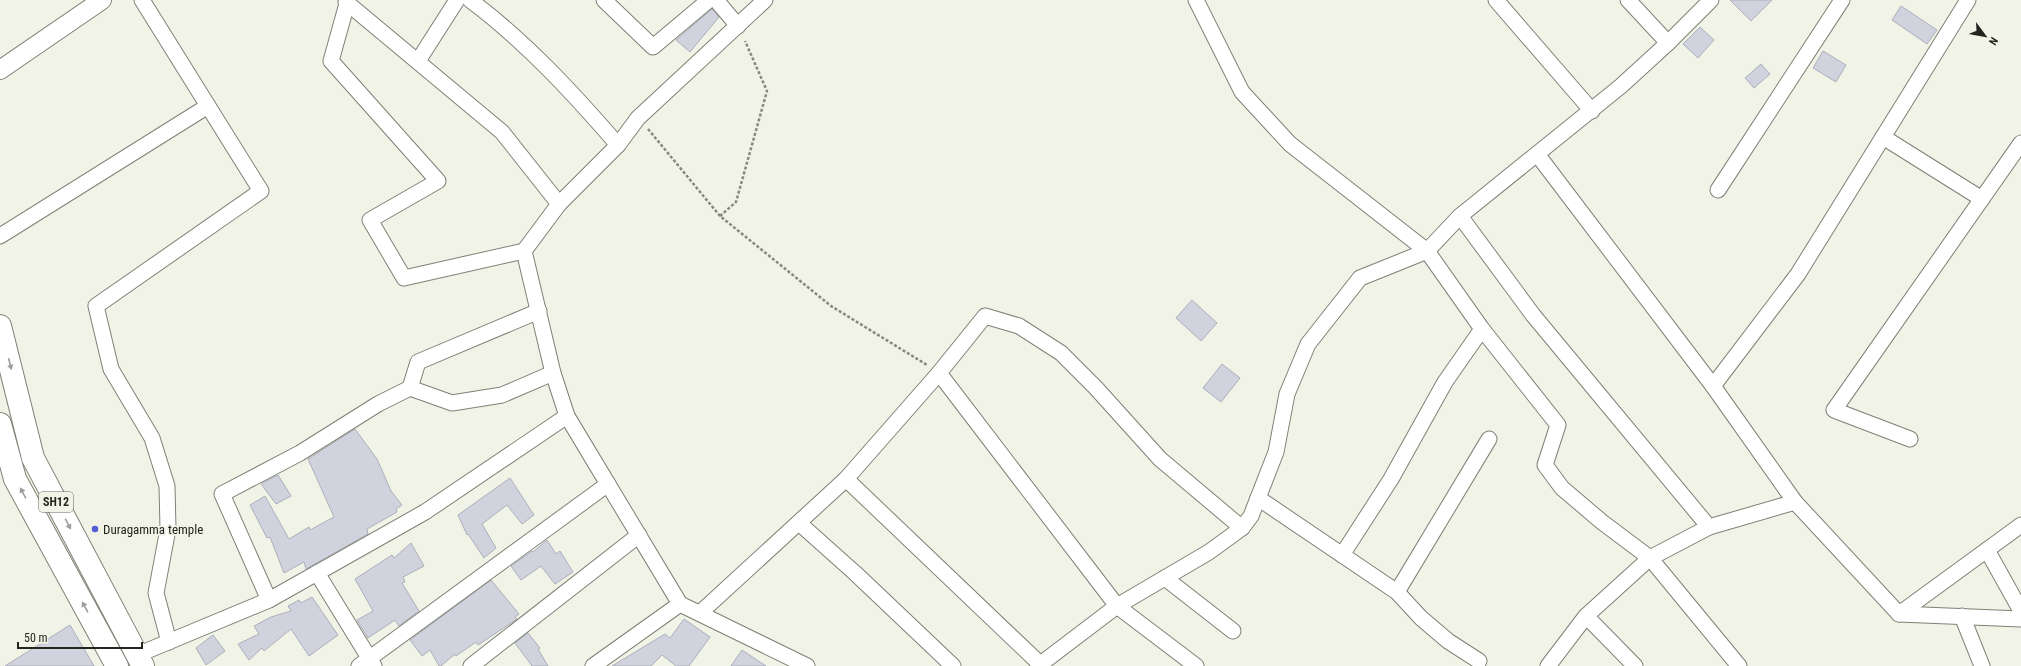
<svg xmlns="http://www.w3.org/2000/svg" width="2021" height="666" font-family="'Roboto Condensed',sans-serif">
	<style>
		.building { fill: #d0d2de; stroke: #acafba }
		.lines { fill: none; stroke-linecap: round; stroke-linejoin: round }
		.minor-casing { stroke: #7f8075; stroke-width: 17 }
		.tertiary-casing { stroke: #7f8075; stroke-width: 20 }
		.primary-casing { stroke: #7f8075; stroke-width: 24 }
		.path { stroke: #888880; stroke-width: 2.5; stroke-dasharray: 3 2; stroke-linecap: butt }
		.minor { stroke: #fff; stroke-width: 15 }
		.tertiary { stroke: #fff; stroke-width: 18 }
		.primary { stroke: #fff; stroke-width: 22 }
		.oneway { fill: #9d9d9b }
		.poi-dot { fill: #535dd4; stroke: #f2f3e7; stroke-width: 1.5 }
		.labels { text-anchor: middle; stroke-width: 3.5; stroke-linejoin: round; paint-order: stroke }
		.shield { fill: #f2f3e7; stroke: #62635c; stroke-width: 1 }
		.shield-label { font-size: 12px; font-weight: bold; fill: #252520 }
		.poi-label { font-size: 13px; fill: #252520; stroke: #f2f3e7; text-anchor: start }
	</style>
	<rect width="100%" height="100%" fill="#f2f3e7"/>
	<g class="building">
		<path d="M1730,0H1772L1751,21Z"/>
		<path d="M1901,6L1937,30L1927,44L1892,20Z"/>
		<path d="M712,9L719,17L690,52L676,40Z"/>
		<path d="M1700,27L1714,40L1698,58L1683,44Z"/>
		<path d="M1823,51L1846,65L1836,82L1813,68Z"/>
		<path d="M1761,64L1770,74L1754,88L1745,78Z"/>
		<path d="M1192,300L1217,323L1201,341L1176,318Z"/>
		<path d="M1222,364L1240,378L1221,402L1203,388Z"/>
		<path d="M355,429L377,459L391,491L402,505L396,509L397,512L367,529L368,534L306,569L304,562L284,573L270,537L267,538L250,505L265,496L289,539L309,527L310,530L334,517L308,459Z"/>
		<path d="M278,475L291,496L276,504L261,484Z"/>
		<path d="M510,478L534,515L522,524L507,505L482,524L496,548L484,558L468,534L467,535L458,515Z"/>
		<path d="M547,540L556,554L560,551L573,572L555,584L541,566L521,580L511,566L532,551L533,552Z"/>
		<path d="M411,543L424,566L403,577L405,582L402,583L419,611L399,626L395,620L368,638L357,620L373,611L355,579L392,555L394,558Z"/>
		<path d="M491,580L519,614L515,617L517,619L478,645L476,642L456,656L455,654L441,666H439L430,650L422,656L410,640Z"/>
		<path d="M312,597L338,635L309,656L291,629L264,651L262,648L249,660L238,644L259,634L254,626L271,617L291,611L288,606L299,600L301,603Z"/>
		<path d="M684,619L710,637L689,666H676L662,655L651,666H612L665,634L670,638Z"/>
		<path d="M70,625L94,666H5Z"/>
		<path d="M528,633L540,648L538,649L548,666H532L515,643Z"/>
		<path d="M213,635L225,651L206,665L196,648Z"/>
		<path d="M742,650L766,666H731Z"/>
	</g>
	<g class="lines">
		<defs>
			<g id="minor">
				<path d="M142,0L261,191L96,306L111,369L152,438L167,486L168,529L156,593L169,642"/>
				<path d="M348,0L331,61L438,181L370,220L404,278L524,251L559,204L618,145L638,118L765,0"/>
				<path d="M470,0C525,41 573,93 618,145"/>
				<path d="M604,0L653,47L709,0"/>
				<path d="M716,0L738,26"/>
				<path d="M1196,0L1242,92L1290,144L1427,251L1460,216L1621,86L1668,43L1711,0"/>
				<path d="M1496,0L1592,111"/>
				<path d="M1628,0L1668,43"/>
				<path d="M346,2L502,132L559,204"/>
				<path d="M418,61L457,0"/>
				<path d="M1883,137L1982,199"/>
				<path d="M1537,154L1713,386L1795,502L1899,614L2021,619"/>
				<path d="M1718,190L1842,0"/>
				<path d="M1460,216L1533,315L1709,527L1795,502"/>
				<path d="M0,236L208,106"/>
				<path d="M524,251L553,373L567,416L680,604L807,666"/>
				<path d="M939,373L1117,606L1196,666"/>
				<path d="M1713,386L1798,274L1968,0"/>
				<path d="M410,388L452,403L502,395L553,373"/>
				<path d="M1910,439L1834,410L2021,143"/>
				<path d="M846,479L1040,664"/>
				<path d="M1258,498L1397,592L1421,618L1448,641L1479,661"/>
				<path d="M799,523L855,573L953,666"/>
				<path d="M1987,550L2021,611"/>
				<path d="M1342,555L1391,479L1445,382L1482,329"/>
				<path d="M317,573L374,666"/>
				<path d="M1165,578L1233,631"/>
				<path d="M1397,592L1489,439"/>
				<path d="M269,600L222,494L300,453L378,404L410,388L418,362L539,311"/>
				<path d="M700,613L846,479L939,373L985,316L1019,326L1061,353L1096,388L1160,459L1242,528"/>
				<path d="M1899,614L2021,525"/>
				<path d="M1586,616L1635,666"/>
				<path d="M1962,616L1982,666"/>
				<path d="M137,655L269,600L425,512L567,416"/>
				<path d="M359,666L608,484"/>
				<path d="M471,666L639,535"/>
				<path d="M593,666L680,604"/>
				<path d="M1038,666L1117,606L1209,552L1242,528L1251,516L1276,452L1287,394L1308,344L1360,278L1427,251L1482,329L1558,425L1545,465L1562,488L1602,522L1650,558L1739,666"/>
				<path d="M1548,666L1586,616L1650,558L1709,527"/>
			</g>
			<path id="tertiary" d="M0,70L102,0"/>
			<g id="primary">
				<path d="M0,326L33,458L143,666"/>
				<path d="M0,424L15,479L117,666"/>
			</g>
		</defs>
		<use href="#minor" class="minor-casing"/>
		<use href="#tertiary" class="tertiary-casing"/>
		<use href="#primary" class="primary-casing"/>
		<g class="path">
			<path d="M648,129L720,216L831,306L927,365"/>
			<path d="M720,216L736,202L767,91L745,41"/>
		</g>
		<use href="#minor" class="minor"/>
		<use href="#tertiary" class="tertiary"/>
		<use href="#primary" class="primary"/>
	</g>
	<defs><path id="oneway-solid" d="M-6-.8H1V-3.2L6.5 0L1 3.2V.8H-6Z"/></defs>
	<g class="oneway">
		<use href="#oneway-solid" transform="translate(10 364) rotate(76)"/>
		<use href="#oneway-solid" transform="translate(23 493) rotate(-118)"/>
		<use href="#oneway-solid" transform="translate(68 524) rotate(62)"/>
		<use href="#oneway-solid" transform="translate(85 607) rotate(-119)"/>
	</g>
	<circle class="poi-dot" cx="95" cy="529" r="4"/>
	<g class="labels">
		<rect class="shield" x="39" y="492" width="34" height="20" rx="3"/>
		<g class="shield-label">
			<text x="56" y="506">SH12</text>
		</g>
		<g class="poi-label">
			<text x="103" y="534">Duragamma temple</text>
		</g>
	</g>
	<g transform="translate(1985 36) rotate(122)" stroke="#f2f3e7" stroke-width="3" paint-order="stroke">
	<path d="M0-3L7 15L0 10L-7 15Z" fill="#252520"/>
	<text y="-6" font-size="11" font-weight="bold" text-anchor="middle" fill="#252520">N</text>
	</g>
	<path d="M18 642v6h124v-6" fill="none" stroke="#252520" stroke-width="2"/>
	<text x="24" y="642" font-size="12" fill="#252520" stroke="#f2f3e7" stroke-width="3" paint-order="stroke">50 m</text>
</svg>
